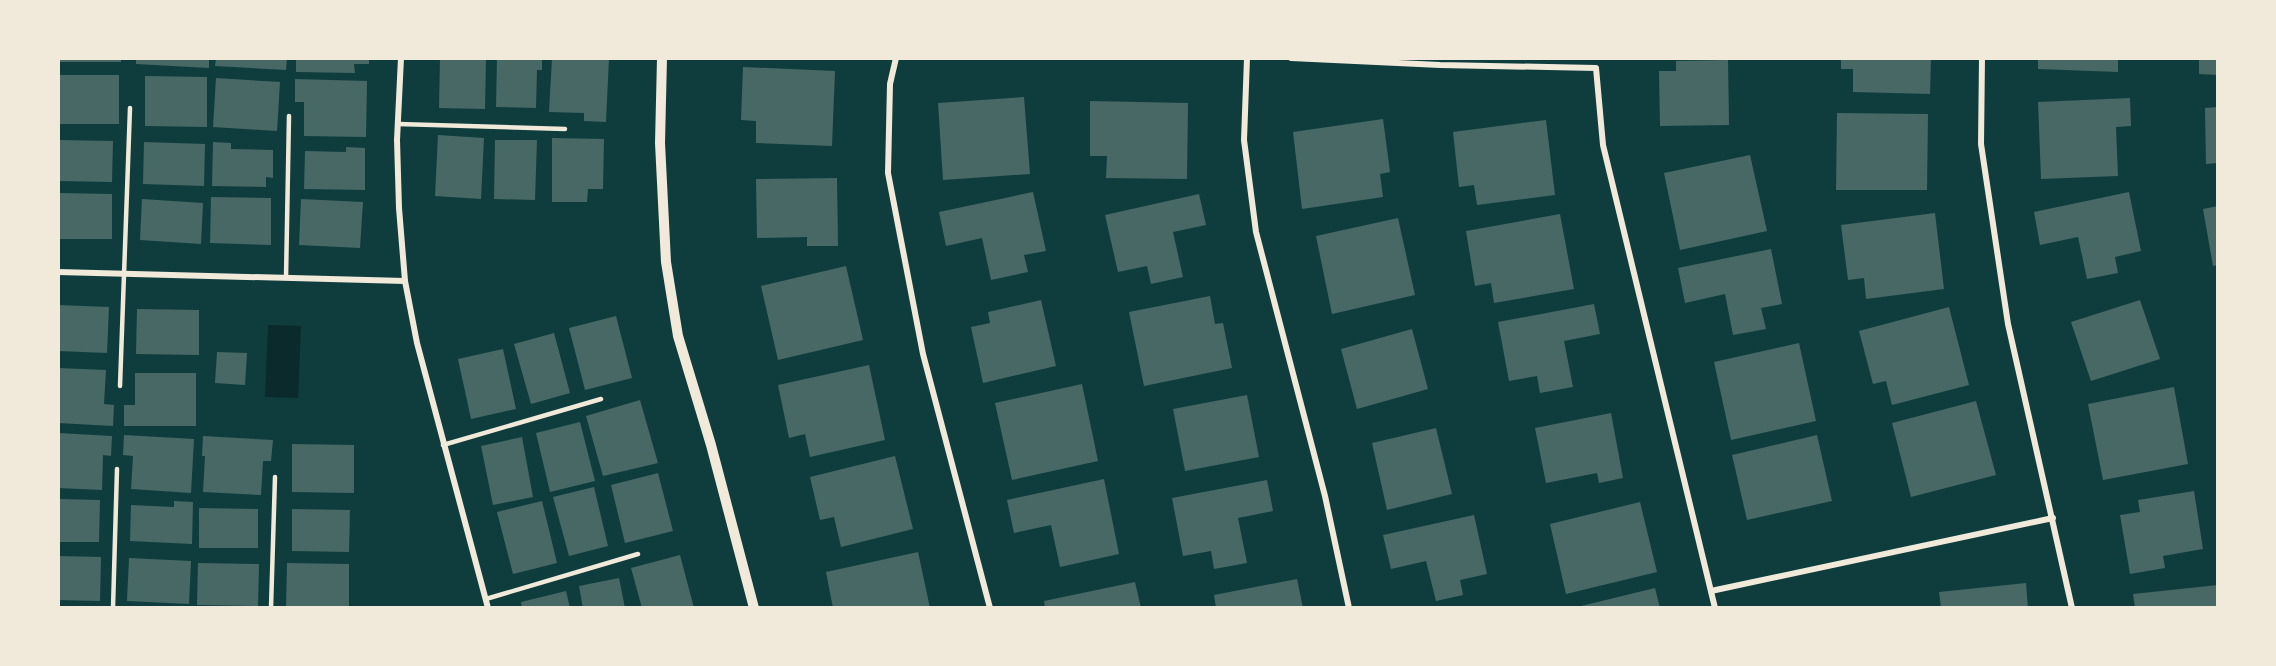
<svg xmlns="http://www.w3.org/2000/svg" width="2276" height="666" font-family="Montserrat,sans-serif">
	<style>
		.water { fill: #0a2a2b }
		.building { fill: #486865 }
		.lines { fill: none; stroke-linecap: round; stroke-linejoin: round }
		.service { stroke: #f1e9da; stroke-width: 4.5 }
		.minor { stroke: #f1e9da; stroke-width: 6 }
		.tertiary { stroke: #f1e9da; stroke-width: 10 }
	</style>
	<rect width="100%" height="100%" fill="#0f3d3e"/>
	<path class="water" d="M268,325L301,326L298,398L265,397Z"/>
	<g class="building">
		<rect x="58" y="58" width="63" height="4"/>
		<path d="M136,58H209V68L136,64Z"/>
		<path d="M216,58H287L286,70L215,66Z"/>
		<path d="M296,58H369V64H354L355,73L296,72Z"/>
		<path d="M440,58H486L485,109L439,108Z"/>
		<path d="M497,58H542V70H537L536,108L496,107Z"/>
		<path d="M552,58H609L606,122L584,121V113L549,112Z"/>
		<path d="M1841,58H1931L1930,94L1853,92V69H1841Z"/>
		<path d="M2038,58H2118V72L2038,69Z"/>
		<path d="M2199,58H2218V75L2199,74Z"/>
		<path d="M1728,60L1729,125L1660,126L1659,71H1676V61Z"/>
		<path d="M743,67L835,71L832,146L756,143V121L741,120Z"/>
		<rect x="58" y="75" width="61" height="49"/>
		<path d="M145,76L207,77V127L145,126Z"/>
		<path d="M216,78L280,82L277,131L213,127Z"/>
		<path d="M295,79L367,81L366,137L304,136V102H295Z"/>
		<path d="M1024,97L1030,174L943,180L938,103Z"/>
		<path d="M2130,98L2131,126L2116,127L2118,176L2041,179L2038,102Z"/>
		<path d="M1090,101L1188,103L1187,179L1106,178L1107,156H1090Z"/>
		<path d="M2218,107V163L2206,164L2205,108Z"/>
		<path d="M1837,113L1928,114L1927,190H1836Z"/>
		<path d="M1383,119L1390,172L1380,174L1383,197L1302,209L1293,132Z"/>
		<path d="M1546,120L1555,195L1477,205L1474,185L1459,187L1453,132Z"/>
		<path d="M438,135L484,138L481,199L435,196Z"/>
		<path d="M552,138L604,139L603,189H588L587,202H552Z"/>
		<path d="M58,140L113,141L112,182L58,181Z"/>
		<path d="M495,140H537L535,200L494,199Z"/>
		<path d="M144,142L205,144L204,186L143,184Z"/>
		<path d="M213,142L231,143V149L273,150V178L266,177V187L212,186Z"/>
		<path d="M346,147L365,148V190L304,189L305,151L346,152Z"/>
		<path d="M1750,155L1767,231L1680,250L1664,173Z"/>
		<path d="M837,178L838,246H807V237L757,238L756,179Z"/>
		<path d="M1033,192L1046,251L1024,255L1028,272L991,280L982,238L946,246L939,212Z"/>
		<path d="M2129,192L2141,251L2115,257L2118,273L2087,279L2078,237L2040,245L2034,212Z"/>
		<path d="M58,193L112,194V239H58Z"/>
		<path d="M1199,194L1206,225L1173,232L1183,277L1151,284L1147,266L1118,272L1105,215Z"/>
		<path d="M211,197L271,198V245L210,243Z"/>
		<path d="M142,199L203,203L201,244L140,240Z"/>
		<path d="M301,199L363,202L360,248L299,245Z"/>
		<path d="M2218,206V265L2213,266L2203,209Z"/>
		<path d="M1935,213L1944,289L1866,299L1864,278L1848,280L1841,225Z"/>
		<path d="M1560,214L1574,289L1494,303L1491,283L1475,286L1466,231Z"/>
		<path d="M1398,218L1415,295L1332,314L1316,236Z"/>
		<path d="M1771,249L1782,304L1761,308L1766,329L1733,335L1725,294L1685,303L1678,268Z"/>
		<path d="M846,266L863,340L778,360L761,286Z"/>
		<path d="M1210,296L1215,324L1223,323L1232,368L1144,386L1129,312Z"/>
		<path d="M1041,300L1056,366L983,383L971,327L990,323L988,312Z"/>
		<path d="M2140,300L2160,359L2091,381L2071,322Z"/>
		<path d="M1594,304L1600,334L1564,341L1573,387L1540,393L1537,376L1509,381L1498,322Z"/>
		<path d="M58,305L109,307L107,353L58,351Z"/>
		<path d="M1949,307L1969,385L1892,405L1886,381L1873,384L1859,331Z"/>
		<path d="M137,309L199,310V355L136,354Z"/>
		<path d="M616,316L632,378L585,390L569,328Z"/>
		<path d="M1412,329L1428,389L1357,409L1341,349Z"/>
		<path d="M554,333L570,393L531,404L514,344Z"/>
		<path d="M1799,343L1816,421L1731,440L1714,362Z"/>
		<path d="M503,349L516,409L471,419L458,359Z"/>
		<path d="M217,352L247,353L245,385L215,383Z"/>
		<path d="M869,365L885,440L810,457L805,434L789,438L778,385Z"/>
		<path d="M58,368L106,370L104,404L114,405L113,426L58,423Z"/>
		<path d="M135,373H196V426H124V405H135Z"/>
		<path d="M1082,384L1098,461L1012,480L995,403Z"/>
		<path d="M2174,387L2188,464L2103,480L2088,404Z"/>
		<path d="M1247,395L1259,457L1185,471L1173,409Z"/>
		<path d="M640,400L658,463L603,476L586,416Z"/>
		<path d="M1976,401L1996,475L1911,497L1892,423Z"/>
		<path d="M1611,413L1623,478L1599,483L1597,473L1546,483L1535,428Z"/>
		<path d="M580,422L595,481L550,492L536,433Z"/>
		<path d="M1436,428L1452,494L1387,510L1372,443Z"/>
		<path d="M58,433L112,436L111,456L103,455L102,490L58,488Z"/>
		<path d="M124,435L194,439L191,493L131,489L133,456L123,455Z"/>
		<path d="M1817,435L1832,501L1747,520L1732,455Z"/>
		<path d="M203,436L273,440L271,461H263L261,495L203,492L205,456H202Z"/>
		<path d="M522,437L533,497L493,505L481,446Z"/>
		<path d="M292,444L354,445V493L292,492Z"/>
		<path d="M895,456L913,529L841,547L834,517L820,520L810,477Z"/>
		<path d="M658,473L673,531L625,543L611,485Z"/>
		<path d="M1104,479L1119,554L1060,567L1051,525L1014,533L1007,500Z"/>
		<path d="M1267,480L1273,511L1238,518L1247,563L1214,569L1211,551L1183,556L1172,498Z"/>
		<path d="M594,487L608,546L569,556L553,497Z"/>
		<path d="M2194,491L2203,549L2163,556L2165,568L2130,574L2120,515L2140,512L2138,500Z"/>
		<path d="M58,499L100,500L99,542H58Z"/>
		<path d="M174,501L193,502L192,544L130,541L131,505L174,507Z"/>
		<path d="M542,501L557,563L513,574L497,512Z"/>
		<path d="M1640,502L1657,572L1566,594L1550,524Z"/>
		<path d="M199,508L258,509V548H199Z"/>
		<path d="M292,509L350,510L349,552L292,551Z"/>
		<path d="M1474,515L1487,574L1460,580L1463,595L1436,601L1426,561L1391,569L1383,535Z"/>
		<path d="M918,552L930,608H833L826,572Z"/>
		<path d="M680,555L694,608H642L631,568Z"/>
		<path d="M58,556L101,557L100,601L58,600Z"/>
		<path d="M129,558L191,561L189,604L127,601Z"/>
		<path d="M198,563L259,564L258,606L197,605Z"/>
		<path d="M287,563L349,564V608H286Z"/>
		<path d="M619,578L625,608H583L579,586Z"/>
		<path d="M1297,579L1303,608H1216L1214,595Z"/>
		<path d="M1135,582L1141,608H1045L1044,601Z"/>
		<path d="M2026,583L2028,608H1941L1939,592Z"/>
		<path d="M2218,585V608H2135L2133,594Z"/>
		<path d="M1655,588L1660,608H1577V607Z"/>
		<path d="M566,591L570,608H522L521,602Z"/>
	</g>
	<g class="lines">
		<g class="service">
			<path d="M398,124L565,129"/>
			<path d="M286,278L289,116"/>
			<path d="M120,386L130,108"/>
			<path d="M443,445L601,399"/>
			<path d="M486,599L638,554"/>
			<path d="M113,608L117,469"/>
			<path d="M271,608L275,477"/>
		</g>
		<g class="minor">
			<path d="M401,58L397,140L399,208L405,281L417,343L488,608"/>
			<path d="M896,58L890,84L888,173L923,354L990,608"/>
			<path d="M1247,58L1244,140L1256,232L1325,496L1349,608"/>
			<path d="M1291,58L1440,65L1596,68L1603,145L1715,608"/>
			<path d="M1982,58L1981,144L2008,324L2072,608"/>
			<path d="M58,272L405,281"/>
			<path d="M1711,591L2053,518"/>
		</g>
		<path class="tertiary" d="M662,58L660,143L666,262L678,336L711,445L754,608"/>
	</g>
	<rect width="2276" height="666" fill="none" stroke="#f1e9da" stroke-width="120"/>
</svg>
